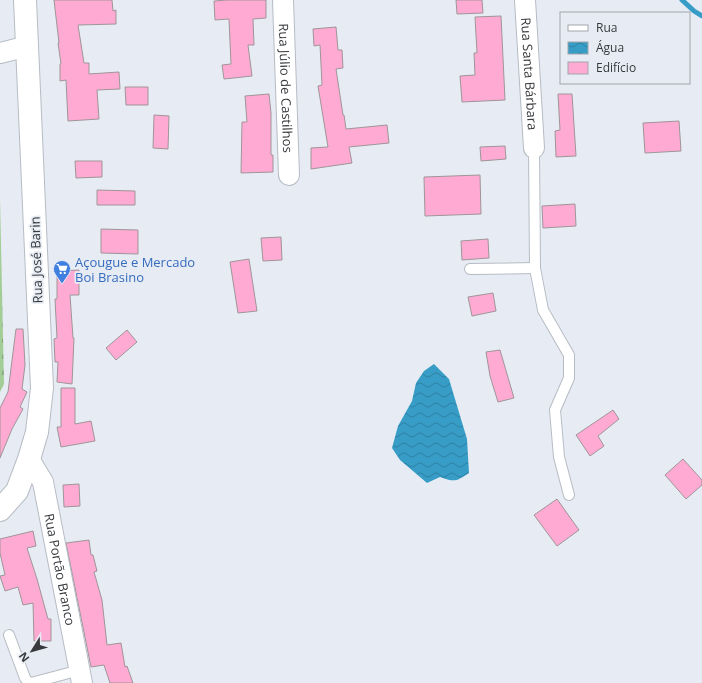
<svg xmlns="http://www.w3.org/2000/svg" width="702" height="683" font-family="'Open Sans',sans-serif">
	<style>
		.cemetery { fill: url(#cemetery-stones) }
		.water { fill: url(#water-waves) }
		.lines { fill: none; stroke-linecap: round; stroke-linejoin: round }
		.stream { stroke: #379dc7; stroke-width: 5 }
		.building { fill: #ffaad2; stroke: #9f9599 }
		.service-casing { stroke: #b7bcc4; stroke-width: 12 }
		.minor-casing { stroke: #b7bcc4; stroke-width: 22 }
		.secondary-casing { stroke: #b7bcc4; stroke-width: 24 }
		.service { stroke: #fff; stroke-width: 10 }
		.minor { stroke: #fff; stroke-width: 20 }
		.secondary { stroke: #fff; stroke-width: 22 }
		.labels { text-anchor: middle; stroke-width: 3.5; stroke-linejoin: round; paint-order: stroke }
		.street-label { font-size: 13px; fill: #37393c; stroke: #e7ecf4 }
		.shop-label { font-size: 13px; fill: #366cbe; stroke: #e7ecf4; text-anchor: start }
	</style>
	<defs>
		<pattern id="cemetery-stones" width="16" height="16" patternUnits="userSpaceOnUse"><rect width="16" height="16" fill="#a2cd96"/><path d="M2 7V4a2 2 0 0 1 4 0v3zM10 15v-3a2 2 0 0 1 4 0v3z" fill="#85a77c"/></pattern>
		<pattern id="water-waves" width="16" height="10" patternUnits="userSpaceOnUse"><rect width="16" height="10" fill="#379dc7"/><path d="M0 5q4-4 8 0t8 0" fill="none" stroke="#2f81a3"/></pattern>
	</defs>
	<rect width="100%" height="100%" fill="#e7ecf4"/>
	<path class="cemetery" d="M0,197L4,384L0,392Z"/>
	<path class="water" d="M434,364L449,379L467,439L469,473C456,482 454,482 440,477L427,483L400,460L392,448L398,426L412,401L416,383L424,371Z"/>
	<g class="lines">
		<path class="stream" d="M682,0L694,11L702,16"/>
	</g>
	<g class="building">
		<path d="M54,0H112L113,11L116,10V24L78,25L84,63H89V74L119,72L120,89L97,90L99,119L68,121L66,80L60,81V64H61L58,43H59Z"/>
		<path d="M227,0H266V18L253,19L254,45H248L252,76L224,79L222,65L231,64L229,19L215,20L214,1Z"/>
		<path d="M456,0H482L483,13L457,14Z"/>
		<path d="M501,16L505,100L462,102L460,76L475,75L474,53H477L475,17Z"/>
		<path d="M336,27L338,50H342L343,68L336,69L343,115H344L346,129L387,125L389,143L349,147L352,163L311,169V148L328,147L318,86L322,85L320,45L314,46L313,29Z"/>
		<path d="M125,87H148V105H126Z"/>
		<path d="M269,94L271,113V155H273V172L241,173L242,122H247L245,96Z"/>
		<path d="M558,94H572L576,156L556,157L555,131L560,130Z"/>
		<path d="M154,115L169,116L168,149L153,148Z"/>
		<path d="M679,121L681,151L645,153L643,123Z"/>
		<path d="M505,146L506,159L481,161L480,147Z"/>
		<path d="M75,161H102V177L76,178Z"/>
		<path d="M480,175L481,214L425,216L424,177Z"/>
		<path d="M97,190L135,191V205H97Z"/>
		<path d="M575,204L576,226L543,228L542,206Z"/>
		<path d="M101,229L138,230V254L101,253Z"/>
		<path d="M281,237L282,260L263,261L261,238Z"/>
		<path d="M488,239L489,258L462,260L461,241Z"/>
		<path d="M249,259L257,311L238,313L230,262Z"/>
		<path d="M79,270V295H70L73,338H74L72,384L57,382L58,362H55L54,339L57,338L55,299H57V271Z"/>
		<path d="M493,293L496,311L472,316L468,297Z"/>
		<path d="M16,329H23L25,365L22,389L27,392L20,407L23,409L12,429L0,458V408L8,392Z"/>
		<path d="M127,330L137,342L116,360L106,348Z"/>
		<path d="M500,350L514,398L498,402L490,376L486,352Z"/>
		<path d="M61,388H75V424L91,421L95,441L61,447L57,427H61Z"/>
		<path d="M613,410L619,419L598,436L604,446L590,456L576,435Z"/>
		<path d="M683,459L702,480V485L686,499L665,475Z"/>
		<path d="M79,484L80,506L64,507L63,485Z"/>
		<path d="M557,499L579,530L557,546L534,515Z"/>
		<path d="M33,531L36,546L27,548L37,579L48,619H51V641H34L33,603L23,605L18,587L5,591L0,576L5,575L0,553V539Z"/>
		<path d="M89,540L91,555H93L97,571L94,572L102,600L107,645L121,643L125,667L127,666L133,683H110L104,665L91,667L66,543Z"/>
	</g>
	<g class="lines">
		<defs>
			<g id="service">
				<path d="M534,148L535,268L543,310L569,355V378L555,410L559,457L569,495"/>
				<path d="M470,269L535,268"/>
				<path d="M9,635L25,678L29,683"/>
				<path d="M31,683L80,670"/>
			</g>
			<g id="minor">
				<path id="s1" d="M283,0L289,175"/>
				<path id="s2" d="M525,0L534,148"/>
				<path d="M0,53L28,46"/>
				<path id="s3" d="M29,459L43,482L82,683"/>
			</g>
			<path id="secondary" d="M0,510L17,491L29,459L37,432L42,388L25,0"/>
		</defs>
		<use href="#service" class="service-casing"/>
		<use href="#minor" class="minor-casing"/>
		<use href="#secondary" class="secondary-casing"/>
		<use href="#service" class="service"/>
		<use href="#minor" class="minor"/>
		<use href="#secondary" class="secondary"/>
	</g>
	<defs>
		<symbol id="supermarket-pin" viewBox="-11 -11 22 30"><path d="M0 17L-7.5 6A9.5 9.5 0 1 1 7.5 6Z" fill="#3f7fe0" stroke="#e7ecf4"/><path d="M-6-5.5h2.5l.6 2H6L4.5 2H-2.5L-4.4-4H-6ZM-1.5 3.2a1.3 1.3 0 1 0 .1 0ZM3 3.2a1.3 1.3 0 1 0 .1 0Z" fill="#fff"/></symbol>
	</defs>
	<g fill-rule="evenodd">
		<use href="#supermarket-pin" x="52" y="259" width="20" height="27"/>
	</g>
	<g class="labels">
		<g class="street-label">
			<text dy="5" stroke="none"><textPath href="#s2" startOffset="74">Rua Santa Bárbara</textPath></text>
			<text dy="5" stroke="none"><textPath href="#s1" startOffset="88">Rua Júlio de Castilhos</textPath></text>
			<text transform="translate(36 260) rotate(-92)" y="5">Rua José Barin</text>
			<text dy="5" stroke="none"><textPath href="#s3" startOffset="116">Rua Portão Branco</textPath></text>
		</g>
		<g class="shop-label">
			<text x="75" y="267">Açougue e Mercado<tspan x="75" dy="15">Boi Brasino</tspan></text>
		</g>
	</g>
	<rect x="560" y="12" width="130" height="72" fill="#e7ecf4" stroke="#a1a4aa"/>
	<rect x="568" y="25" width="20" height="6" fill="#ffffff" stroke="#a1a4aa"/>
	<text x="596" y="32" font-size="12" fill="#37393c">Rua</text>
	<rect x="568" y="42" width="20" height="12" fill="url(#water-waves)" stroke="#a1a4aa"/>
	<text x="596" y="52" font-size="12" fill="#37393c">Água</text>
	<rect x="568" y="62" width="20" height="12" fill="#ffaad2" stroke="#a1a4aa"/>
	<text x="596" y="72" font-size="12" fill="#37393c">Edifício</text>
	<g transform="translate(32 651) rotate(233)" stroke="#e7ecf4" stroke-width="3" paint-order="stroke">
	<path d="M0-3L7 15L0 10L-7 15Z" fill="#37393c"/>
	<text y="-6" font-size="11" font-weight="bold" text-anchor="middle" fill="#37393c">N</text>
	</g>
</svg>
